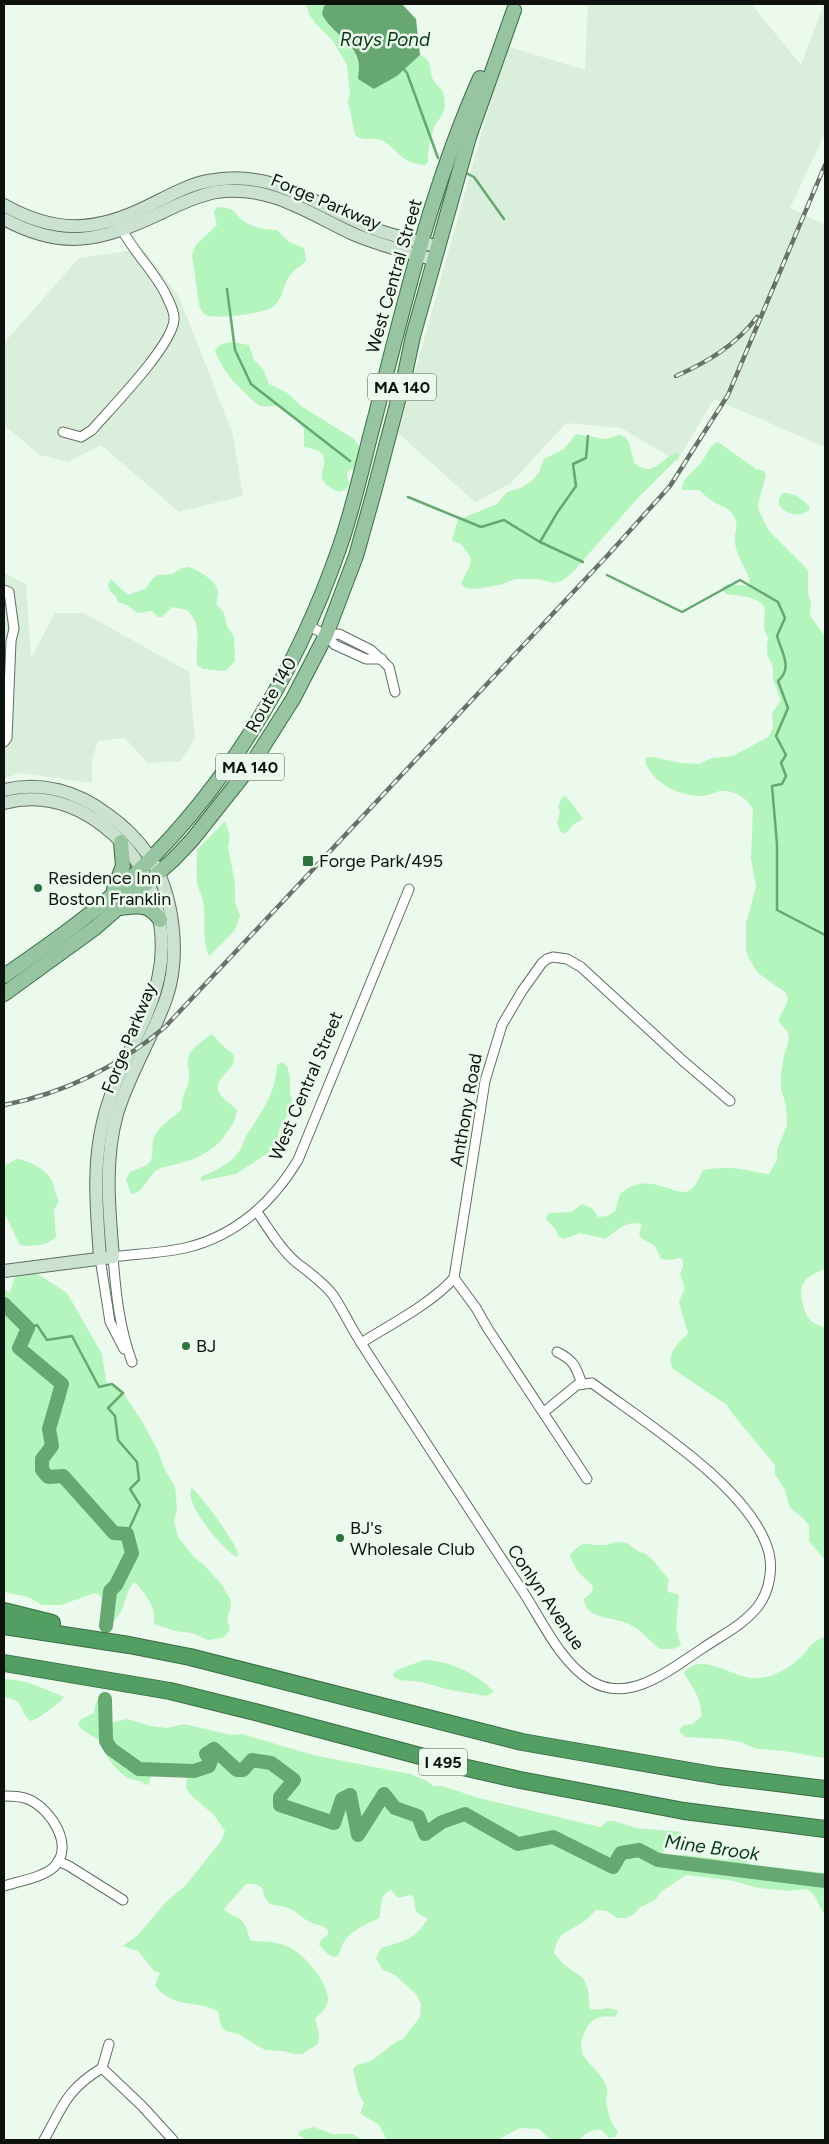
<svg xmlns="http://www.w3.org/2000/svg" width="829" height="2144" font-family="Figtree,sans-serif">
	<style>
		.built { fill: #d9eedb }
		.green { fill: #b4f4bd }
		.water { fill: #67a872 }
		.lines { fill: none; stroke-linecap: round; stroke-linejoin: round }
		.stream { stroke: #67a872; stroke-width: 2.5 }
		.river { stroke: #67a872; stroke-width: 14 }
		.street-casing { stroke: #616e63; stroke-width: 11 }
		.secondary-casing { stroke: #616e63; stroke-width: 14 }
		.primary-casing { stroke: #3a6d45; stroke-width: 16 }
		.highway-casing { stroke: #3a6d45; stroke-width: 18 }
		.street { stroke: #fff; stroke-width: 9 }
		.secondary { stroke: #cbe2d0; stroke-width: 12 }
		.primary { stroke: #98c5a1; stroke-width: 14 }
		.highway { stroke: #539e62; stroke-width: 16 }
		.rail-casing { stroke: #69726a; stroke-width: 4.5 }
		.rail { stroke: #ebfaec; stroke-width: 2.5; stroke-dasharray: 8; stroke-linecap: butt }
		.poi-dot { fill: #2e733e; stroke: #ebfaec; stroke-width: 2 }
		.labels { text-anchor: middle; stroke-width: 5; stroke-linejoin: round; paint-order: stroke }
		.shield { fill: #ebfaec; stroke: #505851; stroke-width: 1 }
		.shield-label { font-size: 16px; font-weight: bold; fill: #0d120e }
		.street-label { font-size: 18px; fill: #0d120e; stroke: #ebfaec }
		.poi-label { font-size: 18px; fill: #0d120e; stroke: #ebfaec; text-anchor: start }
		.water-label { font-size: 19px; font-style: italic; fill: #063915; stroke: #ebfaec }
	</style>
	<rect width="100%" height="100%" fill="#ebfaec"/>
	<g class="built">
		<path d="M588,4H751L801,65L824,4H825V133L790,208L825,225V447L714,399L677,461L621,428L566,423L510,484L475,502L398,433L506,46L585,70Z"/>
		<path d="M143,249L179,297L232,432L243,496L179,512L101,445L68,462L40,455L4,425V343L79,258Z"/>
		<path d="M4,573L26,584L31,658L55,613H84L189,672L195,739L180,761L148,763L125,738L98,741L92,760V783L21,773L4,778Z"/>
	</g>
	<g class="green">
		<path d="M306,4H328L324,6L330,27L346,38L353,47L359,66L358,79L374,89L397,76L420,55C432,60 429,66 432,77C434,85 443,87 444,96C447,115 440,115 434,128C429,140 428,150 428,162L425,165C401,163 401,153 385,142C375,135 364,143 355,135L348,101L350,94L347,65L333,41L316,24L309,14Z"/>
		<path d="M217,207C237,208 231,212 245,222C254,228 266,230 277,230L289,242L304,248L306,260C302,266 296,268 292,273C283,282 284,298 273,307C266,313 215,320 206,315C202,313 201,309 199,305L192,254L196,245L217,225L214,212Z"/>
		<path d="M231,342L249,345L254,360L263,369L269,384L286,392L301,406L354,439L360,448L354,469H350L347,473L349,485L346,489L339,492C307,478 331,469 322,454C318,449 309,449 304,446V429C296,419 287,406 273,406C267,406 263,407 258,405C238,386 224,375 215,350L221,344Z"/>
		<path d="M576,434L605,439L619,435L625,437L629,443L634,462C653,481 662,455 678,453V458L636,500L572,573L562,581L554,583L538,579H515L500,585L475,589L465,588L461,583L470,566L471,558L461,544L453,541L452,539L458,520L497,504L507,492L521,488L533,480L539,472L544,459L564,449Z"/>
		<path d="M718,442L756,469L764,471L766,475L758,504L759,511L769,531L808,570V594L811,603L810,616L825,636V1270H822C816,1273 806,1277 803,1284C798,1293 804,1314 811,1321C815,1324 821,1326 825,1328V1560L809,1541V1526L803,1518L790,1508L785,1490L775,1474V1465L732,1413L727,1405L673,1369C665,1354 679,1343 688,1333L679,1302L685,1288L680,1274L683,1267V1260L679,1258L671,1260L661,1259L655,1246L641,1238L639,1235L642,1225C630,1218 615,1232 605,1239L580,1233L565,1239L559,1237L556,1230L546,1219L548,1213L571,1212L582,1204L592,1208L598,1217L607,1216L615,1211L620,1194C650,1168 676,1200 690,1190C696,1186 700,1176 703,1170C714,1168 729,1167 740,1169C750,1170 757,1173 769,1174L777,1160V1150L787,1125L786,1105L781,1089V1075L784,1055L789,1040L788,1032L779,1022C780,1012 787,1007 788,998L786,993L758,973L748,957L746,950V924L756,886L751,858L753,809C747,798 733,789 720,791C714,792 709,796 702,796C676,795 656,785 645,762L647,757H653L681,763L699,764L712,758L733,756L768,737L773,728L772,713L781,700L773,680V667L767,654V643L769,637L767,636C762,627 765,623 765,613C766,596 738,596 726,594L722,588L727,584L747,586L750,582C747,568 736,557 735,542C734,530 741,524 731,512C725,506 717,505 711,500C706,497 703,493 699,490H682C682,477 696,470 703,460C708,453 709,445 718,442Z"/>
		<path d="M783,493C794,493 802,499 809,506V510C799,518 787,515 779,505V499Z"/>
		<path d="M188,567C197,569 213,579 217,588C219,593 217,599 216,604L224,613L227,626L234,637L235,661L226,671L203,669L197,665C195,647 204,625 187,610L172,607L162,617H158L152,611L137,613L129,606L118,602L116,596L110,591L108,584L111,579L128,595L145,589L153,578L158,575L172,574L182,568Z"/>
		<path d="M563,796L567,797L583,819L574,824L565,834L560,831L557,822L560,813L558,806Z"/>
		<path d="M225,821L230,836L228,847L235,883V902L240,915L235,930L209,956C202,942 206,917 203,901C202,895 198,889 197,882C196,872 197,861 197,850Z"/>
		<path d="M212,1034C218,1041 222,1045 229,1051C231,1052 233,1053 234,1057C236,1072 210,1078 220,1094C223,1099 232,1105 237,1110C236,1119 233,1124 228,1131C215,1151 199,1158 177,1164C171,1166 164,1166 159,1169C148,1174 145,1193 131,1194L126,1180L130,1172C135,1169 143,1168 148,1164C155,1158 151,1149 153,1141C155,1128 173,1118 182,1109C181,1092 188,1091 189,1079C190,1072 187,1065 188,1059C190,1048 204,1040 212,1034Z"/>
		<path d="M282,1062L287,1066L290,1077V1093L292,1098L291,1109L280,1127L276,1144L268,1153L236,1174L201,1181V1177C214,1171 228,1165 237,1154C242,1149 243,1142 246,1136C261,1113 276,1093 277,1065Z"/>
		<path d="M17,1159C27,1160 46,1169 51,1179C55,1186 54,1193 59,1201L54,1210L56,1237C46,1246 33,1247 20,1245L4,1212V1166Z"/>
		<path d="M22,1273L38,1274L67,1293L102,1354L106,1382L124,1394L143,1423L158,1451L164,1468L175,1487L177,1508L174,1521L178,1537L194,1557L206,1567L222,1585L230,1599L231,1605L227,1619L230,1630L223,1638L208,1640L192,1633L175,1631L154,1624C157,1607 146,1596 136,1583H133C125,1594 126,1602 120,1613C118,1618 113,1622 109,1625L103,1617L106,1602L98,1594L94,1593L61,1605H42L28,1597L4,1592V1290L10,1292L15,1277Z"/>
		<path d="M192,1488C201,1495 236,1543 238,1554L237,1557C224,1551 182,1502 192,1488Z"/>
		<path d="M616,1542L627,1543L639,1552L644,1553L652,1559L669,1580L667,1588L668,1592L678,1594L679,1597L676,1629L681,1645L673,1649H660C650,1641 640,1629 629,1624C616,1617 585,1620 584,1599L592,1592L593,1586L577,1571L570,1556C583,1537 587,1547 603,1545C607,1545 612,1543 616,1542Z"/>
		<path d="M825,1636V1758L784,1751L757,1749L740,1742L723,1739L686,1737L679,1732L682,1726L693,1724L701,1716C702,1698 693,1689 684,1673C701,1651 730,1676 751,1678C771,1680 792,1667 805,1653C808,1650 809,1646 812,1644C816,1640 821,1639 825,1636Z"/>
		<path d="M424,1660C448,1660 478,1674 494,1692L486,1696L450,1690L422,1682L400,1680L394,1677L393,1674L397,1670Z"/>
		<path d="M4,1679C24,1679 45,1689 64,1697C58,1704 39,1719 30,1721C17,1709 28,1702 4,1697Z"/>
		<path d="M102,1696L105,1699L110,1723L127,1719L151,1726L167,1728L184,1724L231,1735L242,1734L313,1755L410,1774L425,1780L434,1786H442L479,1798L600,1827L608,1821H614L636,1828L681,1832L682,1837C678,1845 667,1845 662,1853L669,1856L685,1855L727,1860L732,1858L737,1852L746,1855L747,1863L752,1865L825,1873V1916L814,1895L807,1889L788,1891L759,1888L729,1880L686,1875L662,1891L655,1900L639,1908L634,1914L626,1918H617L607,1911L596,1910C591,1915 586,1921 580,1924C565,1933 558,1933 554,1953L563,1964L583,1978L588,1989L590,2009C599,2012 610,2004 618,2012L615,2017C605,2015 594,2016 588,2026C567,2060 600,2063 607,2089C608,2093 606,2097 606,2101C608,2113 610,2122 618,2132L615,2137L609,2138L602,2130C593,2129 585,2133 579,2140H551L539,2129L520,2128L497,2140H387L379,2125L360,2113L364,2103L358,2092L353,2069L357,2065L371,2061L396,2042L403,2039L420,2017L421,2004L416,1994L395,1975L383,1970L376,1958L381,1948C403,1941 416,1940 428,1918C412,1913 417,1910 413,1896L411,1895L398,1898L391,1890C379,1894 382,1907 379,1918C361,1927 343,1933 339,1955L334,1957L328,1954L319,1945L321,1940L328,1935V1930C322,1924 317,1926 310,1922C303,1919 298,1912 290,1909C273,1902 267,1910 262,1888L256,1884H246L224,1909C229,1915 235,1915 241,1920C247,1925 248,1934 250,1940C259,1943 267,1940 276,1943C282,1944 290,1947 294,1950C307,1958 333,1988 327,2004C325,2009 319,2015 315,2019L319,2033L318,2044L302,2054H293L283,2051L265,2050L238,2034L226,2031L221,2026L218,2011C193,1999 176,2010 155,1986L160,1973L154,1971L138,1951L123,1946L138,1935L166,1902L186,1885L221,1841L225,1831L214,1815L191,1795L186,1788L187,1776C178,1765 163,1772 151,1775L149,1784L146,1785C139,1779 135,1781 128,1778C114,1770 105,1754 99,1740L84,1731L78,1725L81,1719L94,1713L96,1702Z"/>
		<path d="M314,2127L332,2134H353L362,2140H307L298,2135L300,2131Z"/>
	</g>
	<path class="water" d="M328,4H402L416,19L420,55L397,76L374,89L358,79C358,75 359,70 359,66C357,41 332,35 322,14L324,6Z"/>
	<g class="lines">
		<g class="stream">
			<path d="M403,68L407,73L438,158"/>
			<path d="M466,173L474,177L504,219"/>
			<path d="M227,289L235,350L251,384L350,461"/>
			<path d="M408,497L481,527L504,520L540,542L583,562"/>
			<path d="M540,542L557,513L576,486L573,464L586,458L588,436"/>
			<path d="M607,575L682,612L740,580L778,602L785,618L777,636C782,653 793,668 778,681L788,708L776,736L786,755L781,763L786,776L782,784L772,786L777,844V910L825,935"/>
			<path d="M28,1328L37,1325L47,1340L72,1336L99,1387L112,1384L123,1393L108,1408L115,1416L118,1440L137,1462L139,1480L130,1489L140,1505L127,1534"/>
		</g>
		<g class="river">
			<path d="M4,1304L28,1328L19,1348L62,1384L49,1429L52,1446L42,1459V1470L48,1477L63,1476L114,1533L127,1534L132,1553L116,1585L110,1591L106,1626"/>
			<path d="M105,1699L106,1741L111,1749L139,1769L194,1771L209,1766L211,1761L206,1754L214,1749L237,1770H243L252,1760L271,1763L294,1780L280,1797V1805L334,1823L342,1799L350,1795L358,1835L384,1794L395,1808L418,1816L425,1834L442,1822L465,1814L518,1844L553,1837L613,1867L621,1853L639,1850L658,1860L825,1881"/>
		</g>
		<defs>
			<g id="street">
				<path d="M63,432L81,437L92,430C111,408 172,346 174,320C175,311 169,302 166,295C154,270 131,250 119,224"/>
				<path d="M4,590L9,592L14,629L11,641L7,738L4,742"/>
				<path d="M309,626L326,635L335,645L366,659H382"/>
				<path d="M326,635L339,634L371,650L389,667L395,692"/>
				<path d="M257,1212C269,1229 281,1250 297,1263C310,1273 323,1282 333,1295C341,1307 348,1321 355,1333C365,1350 376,1366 387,1383C431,1451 475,1519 520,1587C541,1618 558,1660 591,1681C630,1705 672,1668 703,1648C722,1635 745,1624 759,1605C769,1591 773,1570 769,1553C753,1489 643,1421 592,1383L577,1385L544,1412"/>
				<path d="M100,1258L110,1322L124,1349"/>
				<path d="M361,1343C391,1324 431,1304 454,1278"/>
				<path d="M557,1352C574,1360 576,1367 582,1384"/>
				<path d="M132,1362C119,1326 116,1294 113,1257C136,1254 162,1253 185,1248C236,1236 272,1203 298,1160L409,889"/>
				<path d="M587,1479L488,1329L476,1308L454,1278L485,1081L502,1025L522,991L542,963L547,959L553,957L567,959L581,967L682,1060L730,1101"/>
				<path d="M4,1796C13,1796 22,1796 30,1800C51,1810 75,1846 54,1867C42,1878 19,1881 4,1886"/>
				<path d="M58,1861L69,1866L123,1900"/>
				<path d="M102,2068L142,2106L173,2140"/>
				<path d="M44,2140C63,2106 66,2090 102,2068L109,2044"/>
			</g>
			<g id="secondary">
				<path d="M4,205C55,234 96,232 148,206C167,197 187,185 208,181C275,168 314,205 372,228C394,237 416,240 438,247"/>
				<path d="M4,219C63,251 101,241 159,214C177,205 196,196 216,192C267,184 307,212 351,233C378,245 407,252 435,260"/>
				<path d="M4,790C41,781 77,791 107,814C123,825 138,840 149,856C174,894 181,956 166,999C152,1038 129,1074 117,1114C104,1160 109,1209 113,1257L4,1271"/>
				<path d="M4,803C42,793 76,804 106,828C129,846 144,869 153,895C185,988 122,1040 103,1122C92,1167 97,1213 100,1258"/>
			</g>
			<g id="primary">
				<path d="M114,889L123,866L121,842"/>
				<path d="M119,908C138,906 149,903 160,920"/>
				<path d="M4,976C40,951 76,926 109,898C217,805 294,679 340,546C355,503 364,458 376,414C405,300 432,186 480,78"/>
				<path d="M4,994L95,928L173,860L192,840L250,767L293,699L326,635L356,556L374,492L405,374L413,336L469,137L514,10"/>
			</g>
			<g id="highway">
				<path d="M4,1611L52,1623"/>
				<path d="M4,1626L129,1645L190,1657L522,1742L719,1776L825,1789"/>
				<path d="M4,1663L170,1691L259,1713L454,1765L520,1780L684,1811L825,1829"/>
			</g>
		</defs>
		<use href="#street" class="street-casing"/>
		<use href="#secondary" class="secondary-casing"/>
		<use href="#primary" class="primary-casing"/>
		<use href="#highway" class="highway-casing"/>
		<use href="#street" class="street"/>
		<use href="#secondary" class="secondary"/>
		<use href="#primary" class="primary"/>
		<use href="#highway" class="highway"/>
		<defs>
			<g id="rail">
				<path d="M676,376C708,362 736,345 757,317"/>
				<path d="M4,1105C65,1093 118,1067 165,1027L608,555L670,486L728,395L825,165"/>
			</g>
		</defs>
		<use href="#rail" class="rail-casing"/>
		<use href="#rail" class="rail"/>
	</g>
	<g class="poi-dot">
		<rect x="302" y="855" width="12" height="12" rx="2.5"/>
		<circle cx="38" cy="888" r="5"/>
		<circle cx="186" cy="1346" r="5"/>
		<circle cx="340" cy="1538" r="5"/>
	</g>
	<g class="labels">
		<g class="shield">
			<rect x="368" y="373.5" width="68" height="27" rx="4"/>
			<rect x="216" y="753.5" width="68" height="27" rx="4"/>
			<rect x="419" y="1748.5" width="48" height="27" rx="4"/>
		</g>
		<g class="shield-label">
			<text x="402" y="393">MA 140</text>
			<text x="250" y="773">MA 140</text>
			<text x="443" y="1768">I 495</text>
		</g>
		<g class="street-label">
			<text transform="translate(326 202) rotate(23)" y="6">Forge Parkway</text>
			<text transform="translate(394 276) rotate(-74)" y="6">West Central Street</text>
			<text transform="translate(271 695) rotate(-60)" y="6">Route 140</text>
			<text transform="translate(129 1038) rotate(-68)" y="6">Forge Parkway</text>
			<text transform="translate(306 1086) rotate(-67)" y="6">West Central Street</text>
			<text transform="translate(466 1110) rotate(-80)" y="6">Anthony Road</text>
			<text transform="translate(546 1597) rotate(56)" y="6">Conlyn Avenue</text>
		</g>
		<g class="poi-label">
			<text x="319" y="867">Forge Park/495</text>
			<text x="48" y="884">Residence Inn<tspan x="48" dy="21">Boston Franklin</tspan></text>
			<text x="196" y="1352">BJ</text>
			<text x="350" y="1534">BJ's<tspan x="350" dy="21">Wholesale Club</tspan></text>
		</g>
		<g class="water-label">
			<text x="385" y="46">Rays Pond</text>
			<text transform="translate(712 1847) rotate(8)" y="7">Mine Brook</text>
		</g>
	</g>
	<rect width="829" height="2144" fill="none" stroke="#0d120e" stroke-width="10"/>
</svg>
